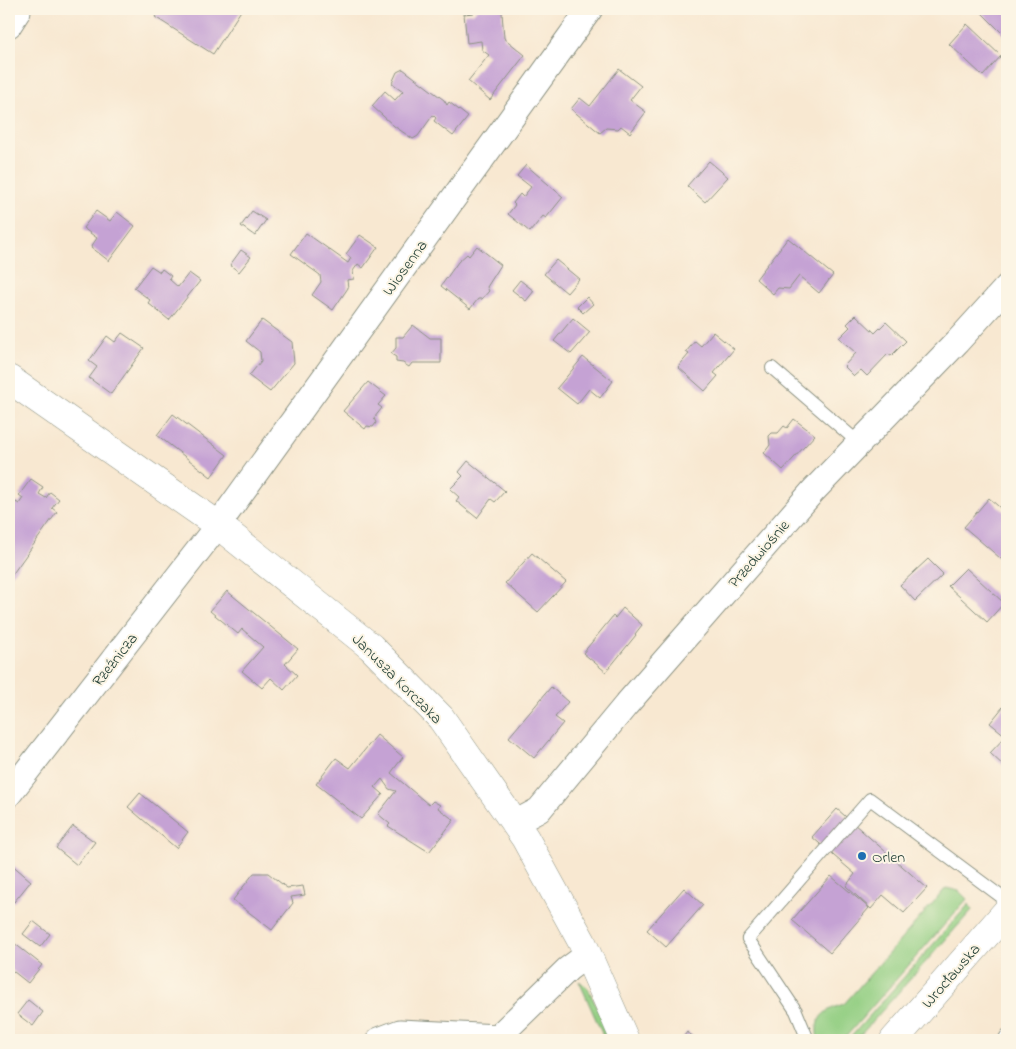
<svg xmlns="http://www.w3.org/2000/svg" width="1016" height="1049" font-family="'Indie Flower',sans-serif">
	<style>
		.green { fill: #94cf84; stroke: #5a865c }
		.building { fill: #c5a2d4 }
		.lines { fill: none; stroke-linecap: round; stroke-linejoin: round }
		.lane-casing { stroke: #8c9282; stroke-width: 14 }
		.street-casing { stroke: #8c9282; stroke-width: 27 }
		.secondary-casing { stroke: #8c9282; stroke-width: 29 }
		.lane { stroke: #fff; stroke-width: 12 }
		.street { stroke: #fff; stroke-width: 25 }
		.secondary { stroke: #fff; stroke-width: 28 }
		.poi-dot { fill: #1f6fb2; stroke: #fcf5e5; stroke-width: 2 }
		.labels { text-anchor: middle; stroke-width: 4; stroke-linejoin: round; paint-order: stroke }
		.street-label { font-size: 16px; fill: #1f3d34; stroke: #fcf5e5 }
		.poi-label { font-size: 16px; fill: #1f3d34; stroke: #fcf5e5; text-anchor: start }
	</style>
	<rect width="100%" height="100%" fill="#fcf5e5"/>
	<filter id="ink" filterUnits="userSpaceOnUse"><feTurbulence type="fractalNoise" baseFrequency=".02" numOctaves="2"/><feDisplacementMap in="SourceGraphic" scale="10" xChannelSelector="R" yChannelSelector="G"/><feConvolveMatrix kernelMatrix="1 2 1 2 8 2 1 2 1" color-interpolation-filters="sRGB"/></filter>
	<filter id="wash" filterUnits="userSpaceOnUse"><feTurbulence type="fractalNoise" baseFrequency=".0096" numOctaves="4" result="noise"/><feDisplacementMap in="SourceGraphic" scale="20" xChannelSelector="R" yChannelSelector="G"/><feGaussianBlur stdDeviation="1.12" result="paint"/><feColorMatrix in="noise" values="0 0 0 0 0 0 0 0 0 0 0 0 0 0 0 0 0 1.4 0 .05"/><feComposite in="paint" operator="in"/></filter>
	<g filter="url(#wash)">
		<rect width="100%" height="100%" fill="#f8e8d1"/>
		<g class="green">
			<path d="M946,888L959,891L967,899L843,1040H818C813,1017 825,1010 844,1004Z"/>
			<path d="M969,904L972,910L856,1040H848Z"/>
			<path d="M579,981L588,988L612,1040H605Z"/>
		</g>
		<g id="blocks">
			<g class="building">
				<path d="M160,9H242L213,54L155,17Z"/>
				<path d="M477,9H505L502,13L504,38L525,55L490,100L468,81L489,55L482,50L481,41L467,43L464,14L474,13Z"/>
				<path d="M982,9H1007V38L980,11Z"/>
				<path d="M967,24L1001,56L983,76L949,44Z"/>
				<path d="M403,69L444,100L447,105L449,102L468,117L453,136L434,121L436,118L433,115L418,136L413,139L394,126L372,106L385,91L395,100L403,91L392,83L397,72Z"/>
				<path d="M619,69L641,86L630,100L646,112L630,133L621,126L618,129L606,128L600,133L571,109L580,98L590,106Z"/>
				<path d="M709,161L728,177L705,202L687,186Z"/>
				<path d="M526,165L563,197L546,218L543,216L530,232L508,214L515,205L513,203L520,194L523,197L531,187L517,176Z"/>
				<path d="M96,211L110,221L117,212L135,226L109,261L91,247L97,238L83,228Z"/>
				<path d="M252,211L266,220L255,236L241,226Z"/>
				<path d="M306,233L348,263L351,258L346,254L360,235L378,247L363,268L358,264L353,271L354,279L347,280L348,288L333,310L312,295L321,282L320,275L291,254Z"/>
				<path d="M788,238L833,275L819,293L799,276L789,289L778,288L773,294L756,279Z"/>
				<path d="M477,246L501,265L487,287L489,291L482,299H478L470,309L441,286L458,262L467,254L469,256Z"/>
				<path d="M241,250L251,257L239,272L230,265Z"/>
				<path d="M556,260L579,279L567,293L544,274Z"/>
				<path d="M151,266L160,272L162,269L171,276L169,279L178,287L189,273L200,281L169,320L148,303L150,300L134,288Z"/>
				<path d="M520,280L534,291L526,301L512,290Z"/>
				<path d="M587,297L593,304L583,313L577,307Z"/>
				<path d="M856,315L875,333L886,322L906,341L891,356L888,354L867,376L861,370L854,376L844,366L856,353L839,338L850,327L847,324Z"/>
				<path d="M573,318L590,332L571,354L554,341Z"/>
				<path d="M262,320L292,342L294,363L270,392L249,376L261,361L260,352L246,341Z"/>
				<path d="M413,325L430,338H441V363H412L409,367L403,363L396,362V357L391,354L396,348V337H403Z"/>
				<path d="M713,332L734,349L714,373L718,376L705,391L678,367L689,354L686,352L695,341L701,346Z"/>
				<path d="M122,333L144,348L111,394L89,378L97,367L89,361L107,336L115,342Z"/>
				<path d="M583,357L613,381L600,398L589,389L577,404L557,388Z"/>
				<path d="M368,382L386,396L378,405L382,408L374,418L376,423L373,427L367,426L365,429L343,411Z"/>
				<path d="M173,414L227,455L211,477L157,435Z"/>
				<path d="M794,419L815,435L783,470L764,453L770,445L769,436L772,433H778L784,426L787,428Z"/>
				<path d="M468,461L505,491L495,502L491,499L477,518L456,501L459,497L450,489L463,476L459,472Z"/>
				<path d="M31,479L43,487L39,494L46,498L50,492L59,499L52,508L57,512L9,579V512L16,502L19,504L23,498L19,495Z"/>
				<path d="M989,498L1007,514V564L964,527Z"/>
				<path d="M532,553L566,582L538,612L505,583Z"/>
				<path d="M928,559L943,574L915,601L900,585Z"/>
				<path d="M966,568L1004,603L987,622L948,586Z"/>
				<path d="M227,591L298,649L285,664L297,675L284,690L271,678L262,688L242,671L263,647L242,629L238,634L210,611Z"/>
				<path d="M623,608L642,625L635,634L636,635L606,672L583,653L613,616L615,618Z"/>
				<path d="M551,687L568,702L555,717L563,723L534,758L509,737Z"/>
				<path d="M1007,702V769L990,753L1006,736L990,723Z"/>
				<path d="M377,735L403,757L391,773L429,805L433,801L440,805L438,808L454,820L429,852L388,826L390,824L378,814L396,791L389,789L382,779L375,787L383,794L361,819L316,784L336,758L350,768Z"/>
				<path d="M140,793L188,832L176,848L128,807Z"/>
				<path d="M837,809L927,888L904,913L883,895L871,909L846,886L855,874L812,837Z"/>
				<path d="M73,826L95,842L77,865L56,848Z"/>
				<path d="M10,863L31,881L14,902L9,898Z"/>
				<path d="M254,873H268L287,888L303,886L305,895L291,897L293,903L272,930L233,900Z"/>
				<path d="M831,876L869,908L830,953L792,920Z"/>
				<path d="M684,888L703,905L666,947L647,930Z"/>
				<path d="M33,921L50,934L40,947L23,934Z"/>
				<path d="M14,943L42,965L28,983L9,968V949Z"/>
				<path d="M28,1000L43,1012L33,1026L17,1014Z"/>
				<path d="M687,1032L698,1040H681Z"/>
			</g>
		</g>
	</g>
	<g filter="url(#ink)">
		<use href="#blocks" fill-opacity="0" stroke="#8c9282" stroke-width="1"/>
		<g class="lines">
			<defs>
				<g id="lane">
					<path d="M772,368L859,443"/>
					<path d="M808,1040L796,1011L748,939L870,799L1007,901"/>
					<path d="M1004,1040L1007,1035"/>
				</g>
				<g id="street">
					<path d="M9,25L18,11V9"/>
					<path d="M9,794L218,525L590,9"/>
					<path d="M515,823L539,810L626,705L813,491L957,342L1007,287"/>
					<path d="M379,1040L400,1032L498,1037L568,969L587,955"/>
				</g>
				<g id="secondary">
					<path d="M9,379L218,525L371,647L441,718L525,838L582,942L625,1040"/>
					<path d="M894,1040L1007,911"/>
				</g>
			</defs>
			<use href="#lane" class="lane-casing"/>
			<use href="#street" class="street-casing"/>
			<use href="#secondary" class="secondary-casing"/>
			<use href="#lane" class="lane"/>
			<use href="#street" class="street"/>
			<use href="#secondary" class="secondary"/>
		</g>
	</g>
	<circle class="poi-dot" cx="862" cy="856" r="5"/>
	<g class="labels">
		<g class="street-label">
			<text transform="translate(404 267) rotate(-54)" y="6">Wiosenna</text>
			<text transform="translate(758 553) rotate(-49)" y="6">Przedwiośnie</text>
			<text transform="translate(114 659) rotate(-52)" y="6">Rzeźnicza</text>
			<text transform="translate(398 678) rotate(45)" y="6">Janusza Korczaka</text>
			<text transform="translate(950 975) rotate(-49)" y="6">Wrocławska</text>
		</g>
		<g class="poi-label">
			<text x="872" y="862">Orlen</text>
		</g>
	</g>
	<rect width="1016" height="1049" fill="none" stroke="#fcf5e5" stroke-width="30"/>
</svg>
